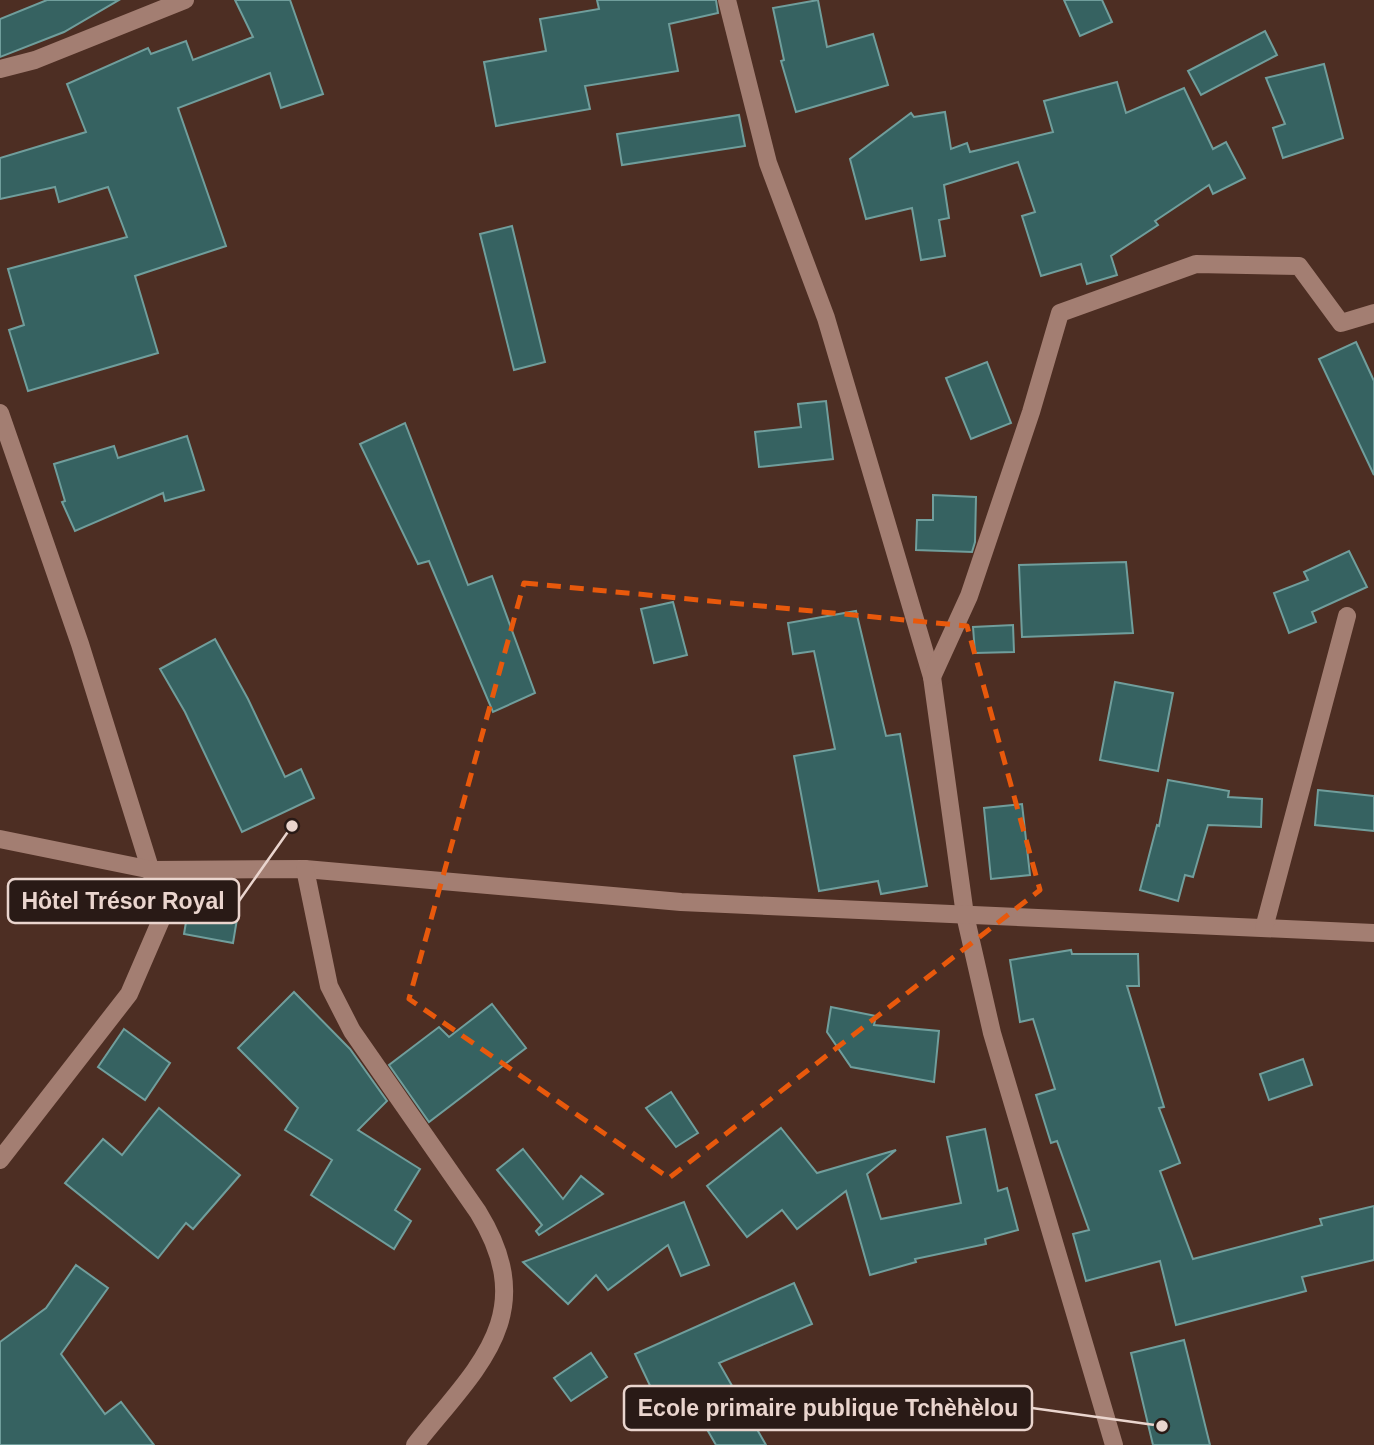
<svg xmlns="http://www.w3.org/2000/svg" width="1374" height="1445" font-family="Arial,sans-serif">
	<style>
		.building { fill: #366261; stroke: #709e9c; stroke-width: 2 }
		.lines { fill: none; stroke-linecap: round; stroke-linejoin: round }
		.minor { stroke: #a37e72; stroke-width: 18 }
		.marked { fill: none; stroke: #e8590c; stroke-width: 5; stroke-dasharray: 14 9; stroke-linejoin: round }
		.leader { fill: none; stroke: #ead5ce; stroke-width: 2.5 }
		.callout-dot { fill: #ead5ce; stroke: #291a16; stroke-width: 2.5 }
		.callout { fill: #291a16; stroke: #ead5ce; stroke-width: 2.5 }
		.callout-label { font-size: 23px; text-anchor: middle; font-weight: bold; fill: #ead5ce }
	</style>
	<rect width="100%" height="100%" fill="#4d2e23"/>
	<g class="building">
		<path d="M47,0H119L64,32L0,57V19Z"/>
		<path d="M235,0H290L323,94L281,108L270,73L178,108L226,246L135,276L158,353L28,391L9,330L24,325L8,269L127,237L108,187L59,202L55,187L0,199V158L86,132L67,84L148,48L151,54L186,41L193,60L253,37Z"/>
		<path d="M597,0H716L718,13L669,24L678,71L585,86L590,109L496,126L484,62L546,51L540,19L599,9Z"/>
		<path d="M818,0L827,47L873,34L888,85L796,112L781,61L784,60L773,8Z"/>
		<path d="M1064,0H1102L1112,22L1080,36Z"/>
		<path d="M1265,31L1277,55L1201,95L1188,71Z"/>
		<path d="M1324,64L1343,138L1283,158L1273,128L1285,124L1266,78Z"/>
		<path d="M1117,82L1126,113L1184,88L1213,149L1226,142L1245,178L1213,194L1209,185L1155,221L1158,225L1111,256L1117,275L1087,284L1081,264L1041,276L1022,216L1035,212L1018,162L944,185L949,218L939,220L945,256L921,260L912,208L866,219L850,159L911,113L914,117L945,112L951,149L967,143L970,152L1053,132L1044,101Z"/>
		<path d="M739,115L745,146L622,165L617,134Z"/>
		<path d="M512,226L545,362L514,370L480,234Z"/>
		<path d="M1356,342L1374,381V475L1319,359Z"/>
		<path d="M987,362L1011,423L971,439L946,378Z"/>
		<path d="M826,401L833,459L759,467L755,432L801,427L798,404Z"/>
		<path d="M405,423L468,585L492,576L535,693L493,712L429,561L418,564L360,444Z"/>
		<path d="M187,436L204,490L165,501L163,493L75,531L62,502L65,501L54,464L114,446L118,458Z"/>
		<path d="M933,495L976,497L975,542L972,552L916,550L917,520H933Z"/>
		<path d="M1349,551L1367,587L1312,612L1316,622L1289,633L1274,593L1308,580L1304,572Z"/>
		<path d="M1126,562L1133,633L1022,637L1019,565Z"/>
		<path d="M673,602L687,655L654,663L641,609Z"/>
		<path d="M856,611L886,736L900,734L927,886L881,894L878,881L819,891L794,756L835,749L814,651L793,654L788,623Z"/>
		<path d="M1013,625L1014,652L975,653L973,627Z"/>
		<path d="M215,639L248,699L285,777L301,769L314,798L242,832L185,712L160,669Z"/>
		<path d="M1115,682L1173,693L1158,771L1100,760Z"/>
		<path d="M1168,780L1229,791L1228,797L1262,799L1261,827L1208,825L1193,877L1185,875L1178,901L1140,890L1157,825L1159,826Z"/>
		<path d="M1318,790L1374,796V831L1315,825Z"/>
		<path d="M1022,804L1030,875L991,879L984,808Z"/>
		<path d="M190,898L239,907L233,943L184,934Z"/>
		<path d="M1071,950L1072,954H1138L1139,986H1127L1164,1107L1159,1108L1180,1163L1160,1171L1193,1259L1322,1225L1320,1219L1374,1206V1260L1302,1277L1306,1291L1176,1325L1160,1261L1086,1281L1073,1234L1089,1230L1057,1141L1051,1143L1036,1095L1055,1089L1033,1019L1020,1022L1010,960Z"/>
		<path d="M294,992L350,1049L387,1101L358,1130L420,1169L395,1210L411,1221L394,1249L311,1195L332,1160L285,1130L298,1108L238,1048Z"/>
		<path d="M492,1004L526,1048L429,1122L389,1065L439,1027L449,1037Z"/>
		<path d="M831,1007L876,1016L874,1025L939,1031L934,1082L851,1067L827,1032Z"/>
		<path d="M124,1029L170,1063L145,1100L98,1067Z"/>
		<path d="M1303,1059L1312,1085L1269,1100L1260,1074Z"/>
		<path d="M671,1092L698,1133L676,1147L646,1108Z"/>
		<path d="M159,1108L240,1175L193,1229L186,1223L158,1258L65,1183L103,1139L122,1155Z"/>
		<path d="M781,1128L817,1173L896,1150L867,1174L881,1219L961,1203L947,1137L985,1129L998,1191L1007,1188L1018,1230L985,1239L986,1244L915,1259L916,1262L870,1275L846,1191L797,1229L782,1210L747,1237L707,1186Z"/>
		<path d="M523,1149L563,1199L581,1176L603,1194L539,1235L536,1231L542,1225L497,1170Z"/>
		<path d="M684,1202L709,1265L681,1276L668,1245L608,1290L596,1275L568,1304L523,1262Z"/>
		<path d="M76,1265L108,1288L61,1354L105,1414L121,1402L154,1445H0V1342L46,1308Z"/>
		<path d="M794,1283L812,1324L719,1363L766,1445H716L689,1398L662,1411L635,1354Z"/>
		<path d="M1184,1340L1210,1445H1153L1131,1353Z"/>
		<path d="M591,1353L607,1377L571,1401L554,1378Z"/>
	</g>
	<g class="lines">
		<g class="minor">
			<path d="M727,0L768,163L826,318L932,677L965,915L992,1033L1114,1445"/>
			<path d="M0,69L35,60L185,0"/>
			<path d="M0,413L80,644L164,913L129,994L0,1160"/>
			<path d="M932,677L969,596L1031,412L1060,313L1196,264L1299,266L1341,323L1374,313"/>
			<path d="M0,839L152,870L305,869L681,902L1374,933"/>
			<path d="M305,869L329,986L352,1031L478,1212C542,1316 476,1368 415,1445"/>
			<path d="M1264,928L1347,616"/>
		</g>
	</g>
	<path class="marked" d="M524,583L967,626L1040,890L669,1178L409,999Z"/>
	<path class="leader" d="M292 826L239 901M1162 1426L1032 1408"/>
	<g class="callout-dot">
		<circle cx="292" cy="826" r="7"/>
		<circle cx="1162" cy="1426" r="7"/>
	</g>
	<g class="callout">
		<rect x="8" y="879" width="231" height="44" rx="7"/>
		<rect x="624" y="1386" width="408" height="44" rx="7"/>
	</g>
	<g class="callout-label">
		<text x="123" y="909">Hôtel Trésor Royal</text>
		<text x="828" y="1416">Ecole primaire publique Tchèhèlou</text>
	</g>
</svg>
